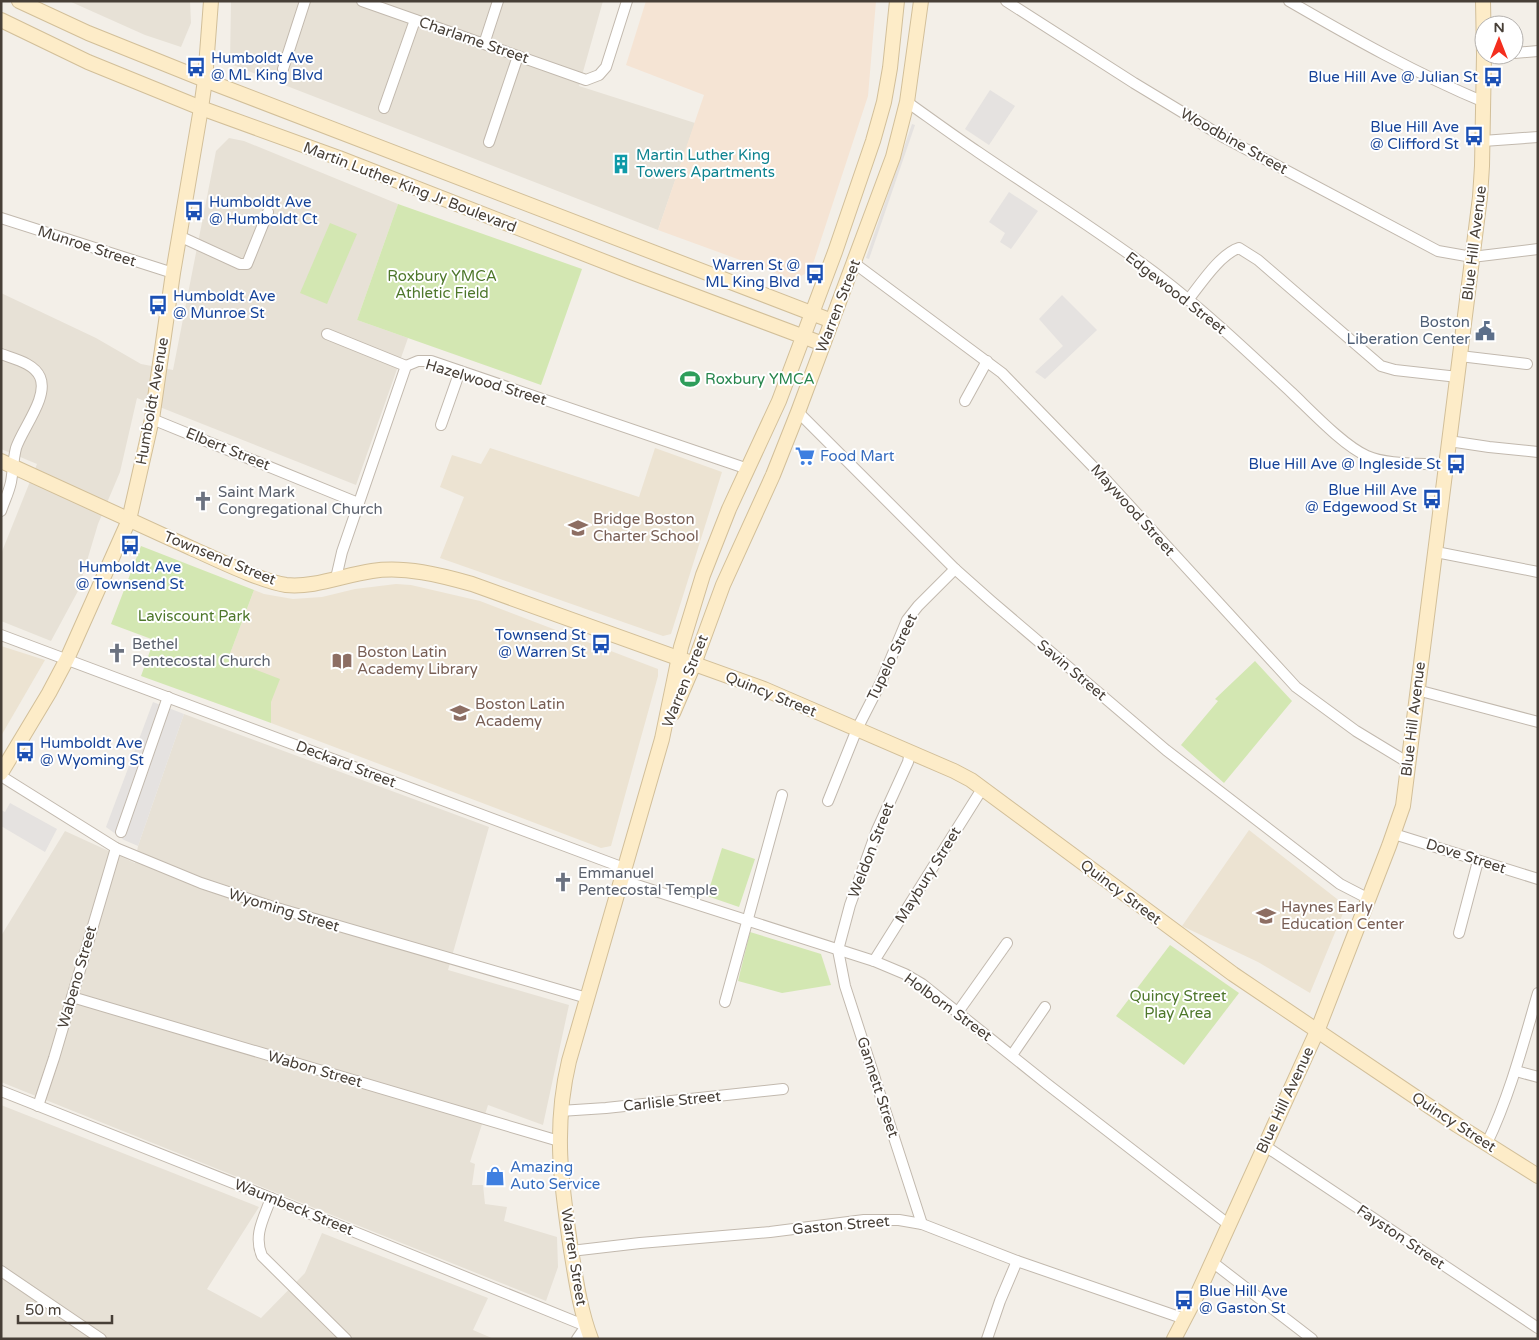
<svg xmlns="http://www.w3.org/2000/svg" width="1539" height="1340" font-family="'Varela Round',sans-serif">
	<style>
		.residential { fill: #e7e1d6 }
		.commercial { fill: #f5e4d4 }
		.education { fill: #ece3d2 }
		.green { fill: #d3e7b2 }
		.parking { fill: #e5e2e0 }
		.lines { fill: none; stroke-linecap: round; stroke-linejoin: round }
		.street-casing { stroke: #c2b9ae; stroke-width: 12 }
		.secondary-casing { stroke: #d2bf99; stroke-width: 16 }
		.street { stroke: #fff; stroke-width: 10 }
		.secondary { stroke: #fdecc8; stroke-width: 14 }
		.labels { text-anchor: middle; stroke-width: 4; stroke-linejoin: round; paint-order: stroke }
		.street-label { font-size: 15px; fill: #473f37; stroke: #fff }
		.transit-label { font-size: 15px; fill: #164399; stroke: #fff; text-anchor: end }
		.culture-label { font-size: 15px; fill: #0d838f; stroke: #fff; text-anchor: start }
		.park-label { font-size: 15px; fill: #4e772b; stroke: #fff }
		.service-label { font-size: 15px; fill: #4e5e75; stroke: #fff; text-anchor: end }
		.leisure-label { font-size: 15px; fill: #27864d; stroke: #fff; text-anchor: start }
		.shop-label { font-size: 15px; fill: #366cbe; stroke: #fff; text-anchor: start }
		.worship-label { font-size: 15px; fill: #5b616d; stroke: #fff; text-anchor: start }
		.education-label { font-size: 15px; fill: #785e54; stroke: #fff; text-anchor: start }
	</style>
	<rect width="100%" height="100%" fill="#f3efe8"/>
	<g class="residential">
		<path d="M69,1H190L191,23L181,47L145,35Z"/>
		<path d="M231,1H603L579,86L695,123L658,230L230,64Z"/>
		<path d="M229,138L244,141L398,204L357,320L408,338L356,485L137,398L120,472L98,524L78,591L51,641L1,621V554L37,464L1,449V293L96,338L141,364L173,370L216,151Z"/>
		<path d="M184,714L489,827L448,970L569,1005L543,1125L488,1105L470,1162L475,1164L472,1185H483L485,1204L507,1207L504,1221L557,1237L558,1267L546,1301L1,1082V936L65,831L135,863L138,846Z"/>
		<path d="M1,1105L259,1207L207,1289L261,1318L305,1273L322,1233L488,1298L473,1330L494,1339H1Z"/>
	</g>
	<path class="commercial" d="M646,1H876L868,96L811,270L795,280L658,230L704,95L626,65Z"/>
	<g class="education">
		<path d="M490,448L639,497L655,448L722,472L671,634L663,636L440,558L464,497L440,487L452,455L481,464Z"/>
		<path d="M396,584L411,585L480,601L658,669V676L611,846L601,848L271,723V702L228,659L254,590L264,594L293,599L322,597L355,589Z"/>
		<path d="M1,646L45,660L1,736Z"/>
		<path d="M1249,830L1346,906L1310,993L1258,962L1182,926Z"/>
	</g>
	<g class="green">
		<path d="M398,204L582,269L541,385L357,320Z"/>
		<path d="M330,223L357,234L327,304L300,293Z"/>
		<path d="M141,546L254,590L228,659L280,679L271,702V723L141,676L154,640L111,624Z"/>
		<path d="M1255,661L1292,701L1224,783L1181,745L1218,701L1215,699Z"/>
		<path d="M722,848L755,859L739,907L707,896Z"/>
		<path d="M750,932L821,954L831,985L782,993L738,981Z"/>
		<path d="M1170,945L1239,993L1184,1065L1116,1016Z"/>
	</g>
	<g class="parking">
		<path d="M990,90L1015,106L989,145L965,129Z"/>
		<path d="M912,124L915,125L869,259L866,258Z"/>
		<path d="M1009,192L1038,211L1011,249L1000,242L1005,233L989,222Z"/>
		<path d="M1062,295L1097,330L1045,379L1035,372L1063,346L1039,319Z"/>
		<path d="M153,702L184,714L138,846L124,840L106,827Z"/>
		<path d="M10,803L57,829L45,852L1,826V810L5,812Z"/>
	</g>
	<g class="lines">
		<defs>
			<g id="street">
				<path d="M362,1L586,80L599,75L606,67L627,1"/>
				<path d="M1006,1L1134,83L1225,138L1438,251L1472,257L1538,249"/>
				<path d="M1289,1C1351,37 1417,74 1484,102"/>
				<path d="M484,44L498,1"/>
				<path d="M1514,53L1538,51"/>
				<path d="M283,69L305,1"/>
				<path d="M907,102C931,119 954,136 978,152C1038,193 1101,232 1159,276C1206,312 1249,353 1292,393C1312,412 1344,446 1367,456C1386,465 1424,463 1446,465"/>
				<path d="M384,108L415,20"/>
				<path d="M1483,141L1538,137"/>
				<path d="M489,142L518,56"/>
				<path d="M1,218L173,273"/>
				<path d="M179,236L240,264H247L268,212"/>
				<path d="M854,263L1002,373L1107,481L1296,687L1356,731L1407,762"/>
				<path d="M1188,300C1200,285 1220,254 1239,248L1258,260L1381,366L1395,370L1458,377"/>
				<path d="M327,334L406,366"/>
				<path d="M1,354C14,359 34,363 40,377C49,397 22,429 16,448C13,460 13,471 11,482C9,492 4,502 1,511"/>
				<path d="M1460,356L1527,364"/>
				<path d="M965,401L987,361"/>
				<path d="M798,412L955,569L991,601L1166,750L1340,884L1369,899"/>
				<path d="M152,419L358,503"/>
				<path d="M441,425L460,371"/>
				<path d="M1449,441L1489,447L1538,452"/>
				<path d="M1436,552L1538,572"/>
				<path d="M336,578L342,552L406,366L418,361H431L748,469"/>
				<path d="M1,635L624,868"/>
				<path d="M1417,690L1538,722"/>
				<path d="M910,752L908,762L877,830L850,905L838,950L845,986L922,1224"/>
				<path d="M1,776L116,848L201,883L270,906L587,998"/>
				<path d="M828,801L857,729L881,682L907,620L918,606L955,569"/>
				<path d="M121,832L168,697"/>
				<path d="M1394,834L1538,879"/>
				<path d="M621,880L874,961L905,974L922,984L1047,1084L1228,1224"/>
				<path d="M1459,933L1478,861"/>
				<path d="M874,961L982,789"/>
				<path d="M72,997L559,1141"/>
				<path d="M725,1002L782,795"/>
				<path d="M958,1012L1007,943"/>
				<path d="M1012,1055L1045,1007"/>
				<path d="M1516,1071L1538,1077"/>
				<path d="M1,1091L271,1198L586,1326L577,1339"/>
				<path d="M38,1106L54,1058L116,848"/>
				<path d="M560,1111L606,1108L783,1089"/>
				<path d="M1487,1143C1510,1095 1523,1044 1538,993"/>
				<path d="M1265,1146L1538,1328"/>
				<path d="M271,1198C264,1218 253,1235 262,1256L346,1339"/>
				<path d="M571,1251L640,1243L770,1232L864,1220H899L922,1224L1017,1261L1185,1319"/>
				<path d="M1211,1261L1312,1339"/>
				<path d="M1,1271L101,1339"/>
				<path d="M987,1339L1000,1301L1017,1261"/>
			</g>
			<g id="secondary">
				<path d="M19,1L88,33L205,80L832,321"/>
				<path d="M1483,1L1484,54"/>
				<path d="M1,20L88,62L201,108L339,158L631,272L823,344"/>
				<path d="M1,461C65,490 128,519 191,548C216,559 260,581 286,585C314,588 344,575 372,571C405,566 440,575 472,584L764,689L954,771L971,780L1233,974L1457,1125L1538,1176"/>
				<path d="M673,713L694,664L723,585L773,475L798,412L893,157L907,102L921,1"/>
				<path d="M1,773L49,693L67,659L129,520L152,419L173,273L201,108L205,80L211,1"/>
				<path d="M591,1339C580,1310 576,1280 571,1250C561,1183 553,1128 569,1061L662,739L681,647L703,575L729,509L779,401L835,252L873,141L884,102L890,68L897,1"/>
				<path d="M1174,1339L1198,1293L1318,1029L1389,846L1403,806L1480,197L1482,166L1484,55"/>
			</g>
		</defs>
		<use href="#street" class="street-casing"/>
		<use href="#secondary" class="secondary-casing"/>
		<use href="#street" class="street"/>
		<use href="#secondary" class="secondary"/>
	</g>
	<defs>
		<symbol id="bus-bare" viewBox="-9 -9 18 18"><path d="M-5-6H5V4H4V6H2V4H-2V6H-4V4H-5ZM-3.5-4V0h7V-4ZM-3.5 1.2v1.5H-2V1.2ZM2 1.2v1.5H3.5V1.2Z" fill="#1a4fb4" stroke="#fff" stroke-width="2.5" paint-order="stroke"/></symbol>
		<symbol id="building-bare" viewBox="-9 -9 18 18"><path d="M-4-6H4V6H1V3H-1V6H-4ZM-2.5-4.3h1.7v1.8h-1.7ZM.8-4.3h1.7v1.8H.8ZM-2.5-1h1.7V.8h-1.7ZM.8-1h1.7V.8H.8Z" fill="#0f9aa8" stroke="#fff" stroke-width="2.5" paint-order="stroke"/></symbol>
		<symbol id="civic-bare" viewBox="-9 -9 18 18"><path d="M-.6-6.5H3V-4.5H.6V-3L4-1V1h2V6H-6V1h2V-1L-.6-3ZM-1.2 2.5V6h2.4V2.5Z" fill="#5c6f8a" stroke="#fff" stroke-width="2.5" paint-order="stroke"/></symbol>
		<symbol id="stadium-bare" viewBox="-9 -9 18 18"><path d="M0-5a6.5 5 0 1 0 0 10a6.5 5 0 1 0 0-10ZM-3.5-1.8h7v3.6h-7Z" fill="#2e9e5b" stroke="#fff" stroke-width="2.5" paint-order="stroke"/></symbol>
		<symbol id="supermarket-bare" viewBox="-9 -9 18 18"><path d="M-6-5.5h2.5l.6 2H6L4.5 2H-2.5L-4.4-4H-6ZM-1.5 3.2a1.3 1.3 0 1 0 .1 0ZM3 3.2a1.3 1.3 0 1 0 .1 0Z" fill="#3f7fe0" stroke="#fff" stroke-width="2.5" paint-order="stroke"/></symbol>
		<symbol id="church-bare" viewBox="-9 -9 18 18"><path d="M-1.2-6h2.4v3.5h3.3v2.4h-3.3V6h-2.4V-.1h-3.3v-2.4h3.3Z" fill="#6b7280" stroke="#fff" stroke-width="2.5" paint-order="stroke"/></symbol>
		<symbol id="school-bare" viewBox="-9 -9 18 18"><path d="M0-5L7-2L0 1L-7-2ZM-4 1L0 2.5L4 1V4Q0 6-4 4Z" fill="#8d6e63" stroke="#fff" stroke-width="2.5" paint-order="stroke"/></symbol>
		<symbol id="library-bare" viewBox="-9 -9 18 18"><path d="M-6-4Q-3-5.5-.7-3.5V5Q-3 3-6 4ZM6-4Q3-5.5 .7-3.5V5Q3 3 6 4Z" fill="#8d6e63" stroke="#fff" stroke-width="2.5" paint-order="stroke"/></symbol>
		<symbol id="shop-bare" viewBox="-9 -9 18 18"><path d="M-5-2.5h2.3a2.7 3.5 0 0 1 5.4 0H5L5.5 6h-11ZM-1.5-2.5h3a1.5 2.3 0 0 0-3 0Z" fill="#3f7fe0" stroke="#fff" stroke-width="2.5" paint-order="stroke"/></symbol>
	</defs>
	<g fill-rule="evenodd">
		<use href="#bus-bare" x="182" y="53" width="28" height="28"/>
		<use href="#bus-bare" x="1479" y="63" width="28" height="28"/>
		<use href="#bus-bare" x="1460" y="122" width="28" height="28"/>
		<use href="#building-bare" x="607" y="150" width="28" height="28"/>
		<use href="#bus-bare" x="180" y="197" width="28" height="28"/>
		<use href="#bus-bare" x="801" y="260" width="28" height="28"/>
		<use href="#bus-bare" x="144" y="291" width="28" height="28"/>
		<use href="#civic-bare" x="1471" y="317" width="28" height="28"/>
		<use href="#stadium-bare" x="676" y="365" width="28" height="28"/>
		<use href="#supermarket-bare" x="791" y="442" width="28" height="28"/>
		<use href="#bus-bare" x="1442" y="450" width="28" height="28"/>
		<use href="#bus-bare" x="1418" y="485" width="28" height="28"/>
		<use href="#church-bare" x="189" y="487" width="28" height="28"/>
		<use href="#school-bare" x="564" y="514" width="28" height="28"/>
		<use href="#bus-bare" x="116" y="531" width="28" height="28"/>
		<use href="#bus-bare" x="587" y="630" width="28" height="28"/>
		<use href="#church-bare" x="103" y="639" width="28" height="28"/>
		<use href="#library-bare" x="328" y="647" width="28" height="28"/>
		<use href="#school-bare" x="446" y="699" width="28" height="28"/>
		<use href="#bus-bare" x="11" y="738" width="28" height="28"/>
		<use href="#church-bare" x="549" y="868" width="28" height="28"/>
		<use href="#school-bare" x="1252" y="902" width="28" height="28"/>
		<use href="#shop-bare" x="481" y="1162" width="28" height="28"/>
		<use href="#bus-bare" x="1170" y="1286" width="28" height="28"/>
	</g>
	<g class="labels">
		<g class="street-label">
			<text transform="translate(474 40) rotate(19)" y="5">Charlame Street</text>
			<text transform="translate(1234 141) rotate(29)" y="5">Woodbine Street</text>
			<text transform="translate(410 187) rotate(21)" y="5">Martin Luther King Jr Boulevard</text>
			<text transform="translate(1474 243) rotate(-83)" y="5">Blue Hill Avenue</text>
			<text transform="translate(87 246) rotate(18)" y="5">Munroe Street</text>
			<text transform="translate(1176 293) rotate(38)" y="5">Edgewood Street</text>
			<text transform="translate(838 306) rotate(-69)" y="5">Warren Street</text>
			<text transform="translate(486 382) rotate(17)" y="5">Hazelwood Street</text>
			<text transform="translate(152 401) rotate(-80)" y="5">Humboldt Avenue</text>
			<text transform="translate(228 449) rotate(22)" y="5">Elbert Street</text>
			<text transform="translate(1133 510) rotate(48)" y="5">Maywood Street</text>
			<text transform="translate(220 558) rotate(22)" y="5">Townsend Street</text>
			<text transform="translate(892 657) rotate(-64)" y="5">Tupelo Street</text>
			<text transform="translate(1072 670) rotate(40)" y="5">Savin Street</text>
			<text transform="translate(685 681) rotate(-68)" y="5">Warren Street</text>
			<text transform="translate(771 694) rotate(22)" y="5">Quincy Street</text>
			<text transform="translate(1413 719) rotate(-83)" y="5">Blue Hill Avenue</text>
			<text transform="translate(346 764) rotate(21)" y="5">Deckard Street</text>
			<text transform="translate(871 850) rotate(-69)" y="5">Weldon Street</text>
			<text transform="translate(1466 856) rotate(18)" y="5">Dove Street</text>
			<text transform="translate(928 875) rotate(-58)" y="5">Maybury Street</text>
			<text transform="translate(1121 892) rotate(37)" y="5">Quincy Street</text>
			<text transform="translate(284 910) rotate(17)" y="5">Wyoming Street</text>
			<text transform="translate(77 977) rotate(-74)" y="5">Wabeno Street</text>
			<text transform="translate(948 1007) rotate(36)" y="5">Holborn Street</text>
			<text transform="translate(315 1069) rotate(16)" y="5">Wabon Street</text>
			<text transform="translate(878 1087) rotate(72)" y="5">Gannett Street</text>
			<text transform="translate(1285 1100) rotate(-65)" y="5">Blue Hill Avenue</text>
			<text transform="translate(672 1101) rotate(-6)" y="5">Carlisle Street</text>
			<text transform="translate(1454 1122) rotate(33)" y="5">Quincy Street</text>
			<text transform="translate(294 1207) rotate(22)" y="5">Waumbeck Street</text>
			<text transform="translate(841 1225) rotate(-5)" y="5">Gaston Street</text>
			<text transform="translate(1401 1237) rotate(34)" y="5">Fayston Street</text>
			<text transform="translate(574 1257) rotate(81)" y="5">Warren Street</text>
		</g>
		<g class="transit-label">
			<text x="211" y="63" text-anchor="start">Humboldt Ave<tspan x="211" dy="17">@ ML King Blvd</tspan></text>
			<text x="1478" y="82">Blue Hill Ave @ Julian St</text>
			<text x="1459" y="132">Blue Hill Ave<tspan x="1459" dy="17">@ Clifford St</tspan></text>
			<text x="209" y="207" text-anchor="start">Humboldt Ave<tspan x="209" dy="17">@ Humboldt Ct</tspan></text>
			<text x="800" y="270">Warren St @<tspan x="800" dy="17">ML King Blvd</tspan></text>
			<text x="173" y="301" text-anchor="start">Humboldt Ave<tspan x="173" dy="17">@ Munroe St</tspan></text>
			<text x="1441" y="469">Blue Hill Ave @ Ingleside St</text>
			<text x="1417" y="495">Blue Hill Ave<tspan x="1417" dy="17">@ Edgewood St</tspan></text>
			<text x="130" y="572" text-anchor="middle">Humboldt Ave<tspan x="130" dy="17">@ Townsend St</tspan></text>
			<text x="586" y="640">Townsend St<tspan x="586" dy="17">@ Warren St</tspan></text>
			<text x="40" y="748" text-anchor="start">Humboldt Ave<tspan x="40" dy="17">@ Wyoming St</tspan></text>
			<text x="1199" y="1296" text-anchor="start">Blue Hill Ave<tspan x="1199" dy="17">@ Gaston St</tspan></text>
		</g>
		<g class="culture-label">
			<text x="636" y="160">Martin Luther King<tspan x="636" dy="17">Towers Apartments</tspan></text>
		</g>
		<g class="park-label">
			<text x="442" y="281">Roxbury YMCA<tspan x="442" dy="17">Athletic Field</tspan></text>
			<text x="194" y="621">Laviscount Park</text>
			<text x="1178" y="1001">Quincy Street<tspan x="1178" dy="17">Play Area</tspan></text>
		</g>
		<g class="service-label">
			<text x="1470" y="327">Boston<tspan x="1470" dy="17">Liberation Center</tspan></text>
		</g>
		<g class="leisure-label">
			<text x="705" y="384">Roxbury YMCA</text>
		</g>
		<g class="shop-label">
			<text x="820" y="461">Food Mart</text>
			<text x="510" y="1172">Amazing<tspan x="510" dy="17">Auto Service</tspan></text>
		</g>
		<g class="worship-label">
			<text x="218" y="497">Saint Mark<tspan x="218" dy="17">Congregational Church</tspan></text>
			<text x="132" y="649">Bethel<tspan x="132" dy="17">Pentecostal Church</tspan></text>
			<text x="578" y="878">Emmanuel<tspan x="578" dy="17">Pentecostal Temple</tspan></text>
		</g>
		<g class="education-label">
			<text x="593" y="524">Bridge Boston<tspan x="593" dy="17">Charter School</tspan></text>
			<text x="357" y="657">Boston Latin<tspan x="357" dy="17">Academy Library</tspan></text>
			<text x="475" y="709">Boston Latin<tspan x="475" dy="17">Academy</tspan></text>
			<text x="1281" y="912">Haynes Early<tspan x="1281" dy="17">Education Center</tspan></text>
		</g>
	</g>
	<rect width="1539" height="1340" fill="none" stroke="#473f37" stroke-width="5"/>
	<g transform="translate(1499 40)"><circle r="24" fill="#ffffff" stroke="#b5b2af"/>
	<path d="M0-4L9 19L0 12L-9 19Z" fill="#f42e1e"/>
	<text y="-8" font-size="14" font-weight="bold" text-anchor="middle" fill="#473f37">N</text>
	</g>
	<path d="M18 1315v8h94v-8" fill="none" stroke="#473f37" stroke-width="2.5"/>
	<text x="25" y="1315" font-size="15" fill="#473f37" stroke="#ffffff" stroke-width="4" paint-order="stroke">50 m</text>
</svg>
